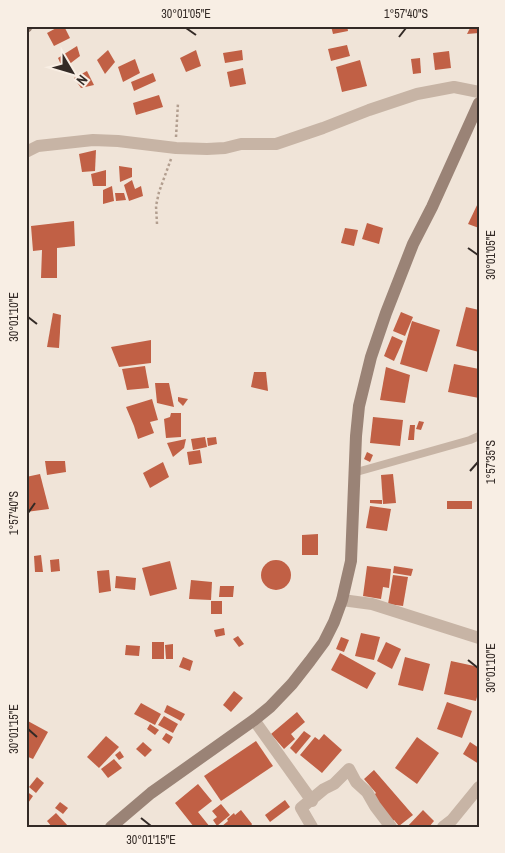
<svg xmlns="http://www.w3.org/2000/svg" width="505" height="853" font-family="'Archivo Narrow',sans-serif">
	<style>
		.building { fill: #c16045 }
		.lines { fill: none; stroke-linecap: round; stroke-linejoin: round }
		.path { stroke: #b29e8f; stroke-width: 2.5; stroke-dasharray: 2.5 2.5; stroke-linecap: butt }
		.lane { stroke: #c7b4a5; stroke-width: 8 }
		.street { stroke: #c7b4a5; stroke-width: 12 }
		.secondary { stroke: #9a8376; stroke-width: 12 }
		.ticks { fill: none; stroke: #332a26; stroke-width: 2 }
		.neatline { fill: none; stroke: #332a26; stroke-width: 2 }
		.ticks-label { font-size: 12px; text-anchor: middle; fill: #332a26 }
	</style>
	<rect width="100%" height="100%" fill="#f0e4d8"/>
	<g class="building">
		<path d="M60,26H64L70,38L54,46L47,33Z"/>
		<path d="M331,26H347L348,31L333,34Z"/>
		<path d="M471,26H479V33L467,34Z"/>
		<path d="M347,45L350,56L331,61L328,49Z"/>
		<path d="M77,46L80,56L63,69L58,58Z"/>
		<path d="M108,50L115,62L105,74L97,60Z"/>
		<path d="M196,50L201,66L186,72L180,58Z"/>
		<path d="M242,50L243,60L225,63L223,53Z"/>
		<path d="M449,51L451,68L435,70L433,53Z"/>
		<path d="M420,58L421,73L413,74L411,59Z"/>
		<path d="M135,59L140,73L123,82L118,67Z"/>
		<path d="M360,60L367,86L342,92L336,67Z"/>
		<path d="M243,68L246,84L230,87L227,72Z"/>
		<path d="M87,71L94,85L81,88L74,78Z"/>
		<path d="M153,73L156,81L134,91L131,82Z"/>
		<path d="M159,95L163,107L136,115L133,103Z"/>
		<path d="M96,150L95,171L82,172L79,154Z"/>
		<path d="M119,166L132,168V177L120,182Z"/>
		<path d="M106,170V186H93L91,174Z"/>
		<path d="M132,180L135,189L141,186L143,196L129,201L124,185Z"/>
		<path d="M112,186L114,201L103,204V190Z"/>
		<path d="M115,193H124L126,200L116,201Z"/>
		<path d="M479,201V228L468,224Z"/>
		<path d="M74,221L75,246L57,248V278H41L42,250L33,251L31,226Z"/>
		<path d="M367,223L383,228L379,244L362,239Z"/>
		<path d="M345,228L358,230L354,246L341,243Z"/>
		<path d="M466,307L479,310V352L456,346Z"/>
		<path d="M401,312L413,317L405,336L393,331Z"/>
		<path d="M53,313L61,315L59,348L47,347Z"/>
		<path d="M412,321L440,330L427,372L400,364Z"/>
		<path d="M392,336L403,341L394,361L384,356Z"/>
		<path d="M151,340V363L119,367L111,347Z"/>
		<path d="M454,364L479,369V398L448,392Z"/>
		<path d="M145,366L149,388L127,390L122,369Z"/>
		<path d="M386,367L410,375L405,403L380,400Z"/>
		<path d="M254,372H266L268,391L251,387Z"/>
		<path d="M155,383H169L174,407L157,403Z"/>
		<path d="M178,397L188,399L183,406L178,401Z"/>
		<path d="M152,399L158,420L150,422L154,433L138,439L134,426L126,407Z"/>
		<path d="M171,413H181V437L166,438L164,419L170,417Z"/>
		<path d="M373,417L403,420L400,446L370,443Z"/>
		<path d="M419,421L424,422L421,430L416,429Z"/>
		<path d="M410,425H415L414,440H408Z"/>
		<path d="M205,437L207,447L193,450L191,439Z"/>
		<path d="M216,437L217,444L208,446L207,438Z"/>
		<path d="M186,439L184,448L173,457L167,443Z"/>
		<path d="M200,450L202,463L189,465L187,452Z"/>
		<path d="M367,452L373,455L370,462L364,459Z"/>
		<path d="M45,461H65L66,472L47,475Z"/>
		<path d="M163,462L169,477L150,488L143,473Z"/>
		<path d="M40,474L49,509L26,512V477Z"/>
		<path d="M393,474L396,503L383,504L381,475Z"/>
		<path d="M370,500H382V504L370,503Z"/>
		<rect x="447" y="501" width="25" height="8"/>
		<path d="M370,506L391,509L387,531L366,528Z"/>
		<path d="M318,534V555H302V535Z"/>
		<path d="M41,555L43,572H35L34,556Z"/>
		<path d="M59,559L60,571L51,572L50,560Z"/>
		<circle cx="276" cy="575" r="15"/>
		<path d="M170,561L177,589L150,596L142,568Z"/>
		<path d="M367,566L391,569L389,588L383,587L381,599L363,596Z"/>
		<path d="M394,566L413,569L411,576L393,573Z"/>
		<path d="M109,570L111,591L99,593L97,571Z"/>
		<path d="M393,575L408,577L403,606L388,604Z"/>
		<path d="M116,576L136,578L135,590L115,588Z"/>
		<path d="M191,580L212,582L211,600L189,599Z"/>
		<path d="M220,586H234L233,597H219Z"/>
		<rect x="211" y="601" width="11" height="13"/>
		<path d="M224,628L225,635L216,637L214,630Z"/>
		<path d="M361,633L380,637L374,660L355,656Z"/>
		<path d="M238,636L244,644L239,647L233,639Z"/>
		<path d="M341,637L349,640L344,652L336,649Z"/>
		<rect x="152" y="642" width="12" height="17"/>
		<path d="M386,642L401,649L392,669L377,661Z"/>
		<path d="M173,644V659H166L165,645Z"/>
		<path d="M126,645L140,646L139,656L125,655Z"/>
		<path d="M340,653L376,673L367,689L331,670Z"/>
		<path d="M183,657L193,661L190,671L179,667Z"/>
		<path d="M405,657L430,664L423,691L398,685Z"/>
		<path d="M451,661L479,667V689L476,701L444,694Z"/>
		<path d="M234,691L243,698L231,712L223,705Z"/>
		<path d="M447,702L472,711L462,738L437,729Z"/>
		<path d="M141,703L161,714L155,725L134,714Z"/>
		<path d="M167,705L185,714L181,721L164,712Z"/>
		<path d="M297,712L305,722L291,734L295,739L284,749L271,734Z"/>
		<path d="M164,716L178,724L173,733L158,725Z"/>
		<path d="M26,720L48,732L33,759L26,756Z"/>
		<path d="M150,724L159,730L155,735L147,729Z"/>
		<path d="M304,731L311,736L296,754L290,748Z"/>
		<path d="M166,733L173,737L169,744L162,739Z"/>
		<path d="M324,734L342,750L322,773L300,755L315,737L319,740Z"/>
		<path d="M106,736L119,747L99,768L87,757Z"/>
		<path d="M417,737L439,753L417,784L395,768Z"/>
		<path d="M256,741L273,766L221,801L204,776Z"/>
		<path d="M143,742L152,750L145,757L136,749Z"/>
		<path d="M470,742L479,748V764L463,754Z"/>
		<path d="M120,751L124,757L119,760L115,755Z"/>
		<path d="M114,759L122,768L108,778L101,769Z"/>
		<path d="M374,770L413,815L399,826L394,820L390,824L373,796L376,793L364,779Z"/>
		<path d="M37,777L44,783L36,793L29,787Z"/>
		<path d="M198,784L212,801L198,812L210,827H194L175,803Z"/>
		<path d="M26,791L33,796L26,806Z"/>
		<path d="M285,800L290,807L270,822L265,815Z"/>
		<path d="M60,802L68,808L63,814L55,808Z"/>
		<path d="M221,804L230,815L217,826L213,820L217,817L212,811Z"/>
		<path d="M241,810L252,824L251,826V827H221L228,821L227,819L234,813L235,815Z"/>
		<path d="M423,810L434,821L429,827H407Z"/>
		<path d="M56,813L69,827H52L47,821Z"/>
	</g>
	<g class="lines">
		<g class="path">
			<path d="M176,137L178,103"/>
			<path d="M157,224L156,206L159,192L171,159"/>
		</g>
		<path class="lane" d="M353,473L470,440L479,436"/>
		<g class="street">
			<path d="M26,152L38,146L93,140L118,141L176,148L207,149L225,148L241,144H276L323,128L369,110L417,94L454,87L479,92"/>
			<path d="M342,600L372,604L479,638"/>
			<path d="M254,720L312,801"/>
			<path d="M312,827L301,808L324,789L334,784L349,769L356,782L367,792L375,806L391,827"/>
			<path d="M443,827L452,820L479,787"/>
		</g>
		<g class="secondary">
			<path d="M26,27L27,26"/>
			<path d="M111,827L151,793L254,720L270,707L292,684L310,661L324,642L334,622L342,600L351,561L356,436L359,406L371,357L386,313L413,244L432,207L479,103"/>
		</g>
	</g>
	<path class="ticks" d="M186,28L196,35M399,37L406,28M468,248L478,255M28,317L37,324M470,471L478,462M28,513L35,503M468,660L478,668M28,729L37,737M141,818L151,826"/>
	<rect width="505" height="853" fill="none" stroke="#f8eee4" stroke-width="55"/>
	<g transform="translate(72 72) rotate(128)" stroke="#f8eee4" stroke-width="4" paint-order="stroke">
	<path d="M0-4L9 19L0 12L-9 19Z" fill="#332a26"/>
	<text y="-8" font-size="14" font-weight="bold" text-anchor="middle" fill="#332a26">N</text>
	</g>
	<rect x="28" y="28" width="450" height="798" class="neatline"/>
	<g class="ticks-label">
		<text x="186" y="18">30°01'05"E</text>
		<text x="406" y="18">1°57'40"S</text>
		<text transform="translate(491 255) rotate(-90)" y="4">30°01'05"E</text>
		<text transform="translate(14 317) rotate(-90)" y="4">30°01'10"E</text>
		<text transform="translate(491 462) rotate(-90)" y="4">1°57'35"S</text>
		<text transform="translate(14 513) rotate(-90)" y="4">1°57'40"S</text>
		<text transform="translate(491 668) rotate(-90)" y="4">30°01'10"E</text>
		<text transform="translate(14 729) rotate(-90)" y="4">30°01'15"E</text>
		<text x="151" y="844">30°01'15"E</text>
	</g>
</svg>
